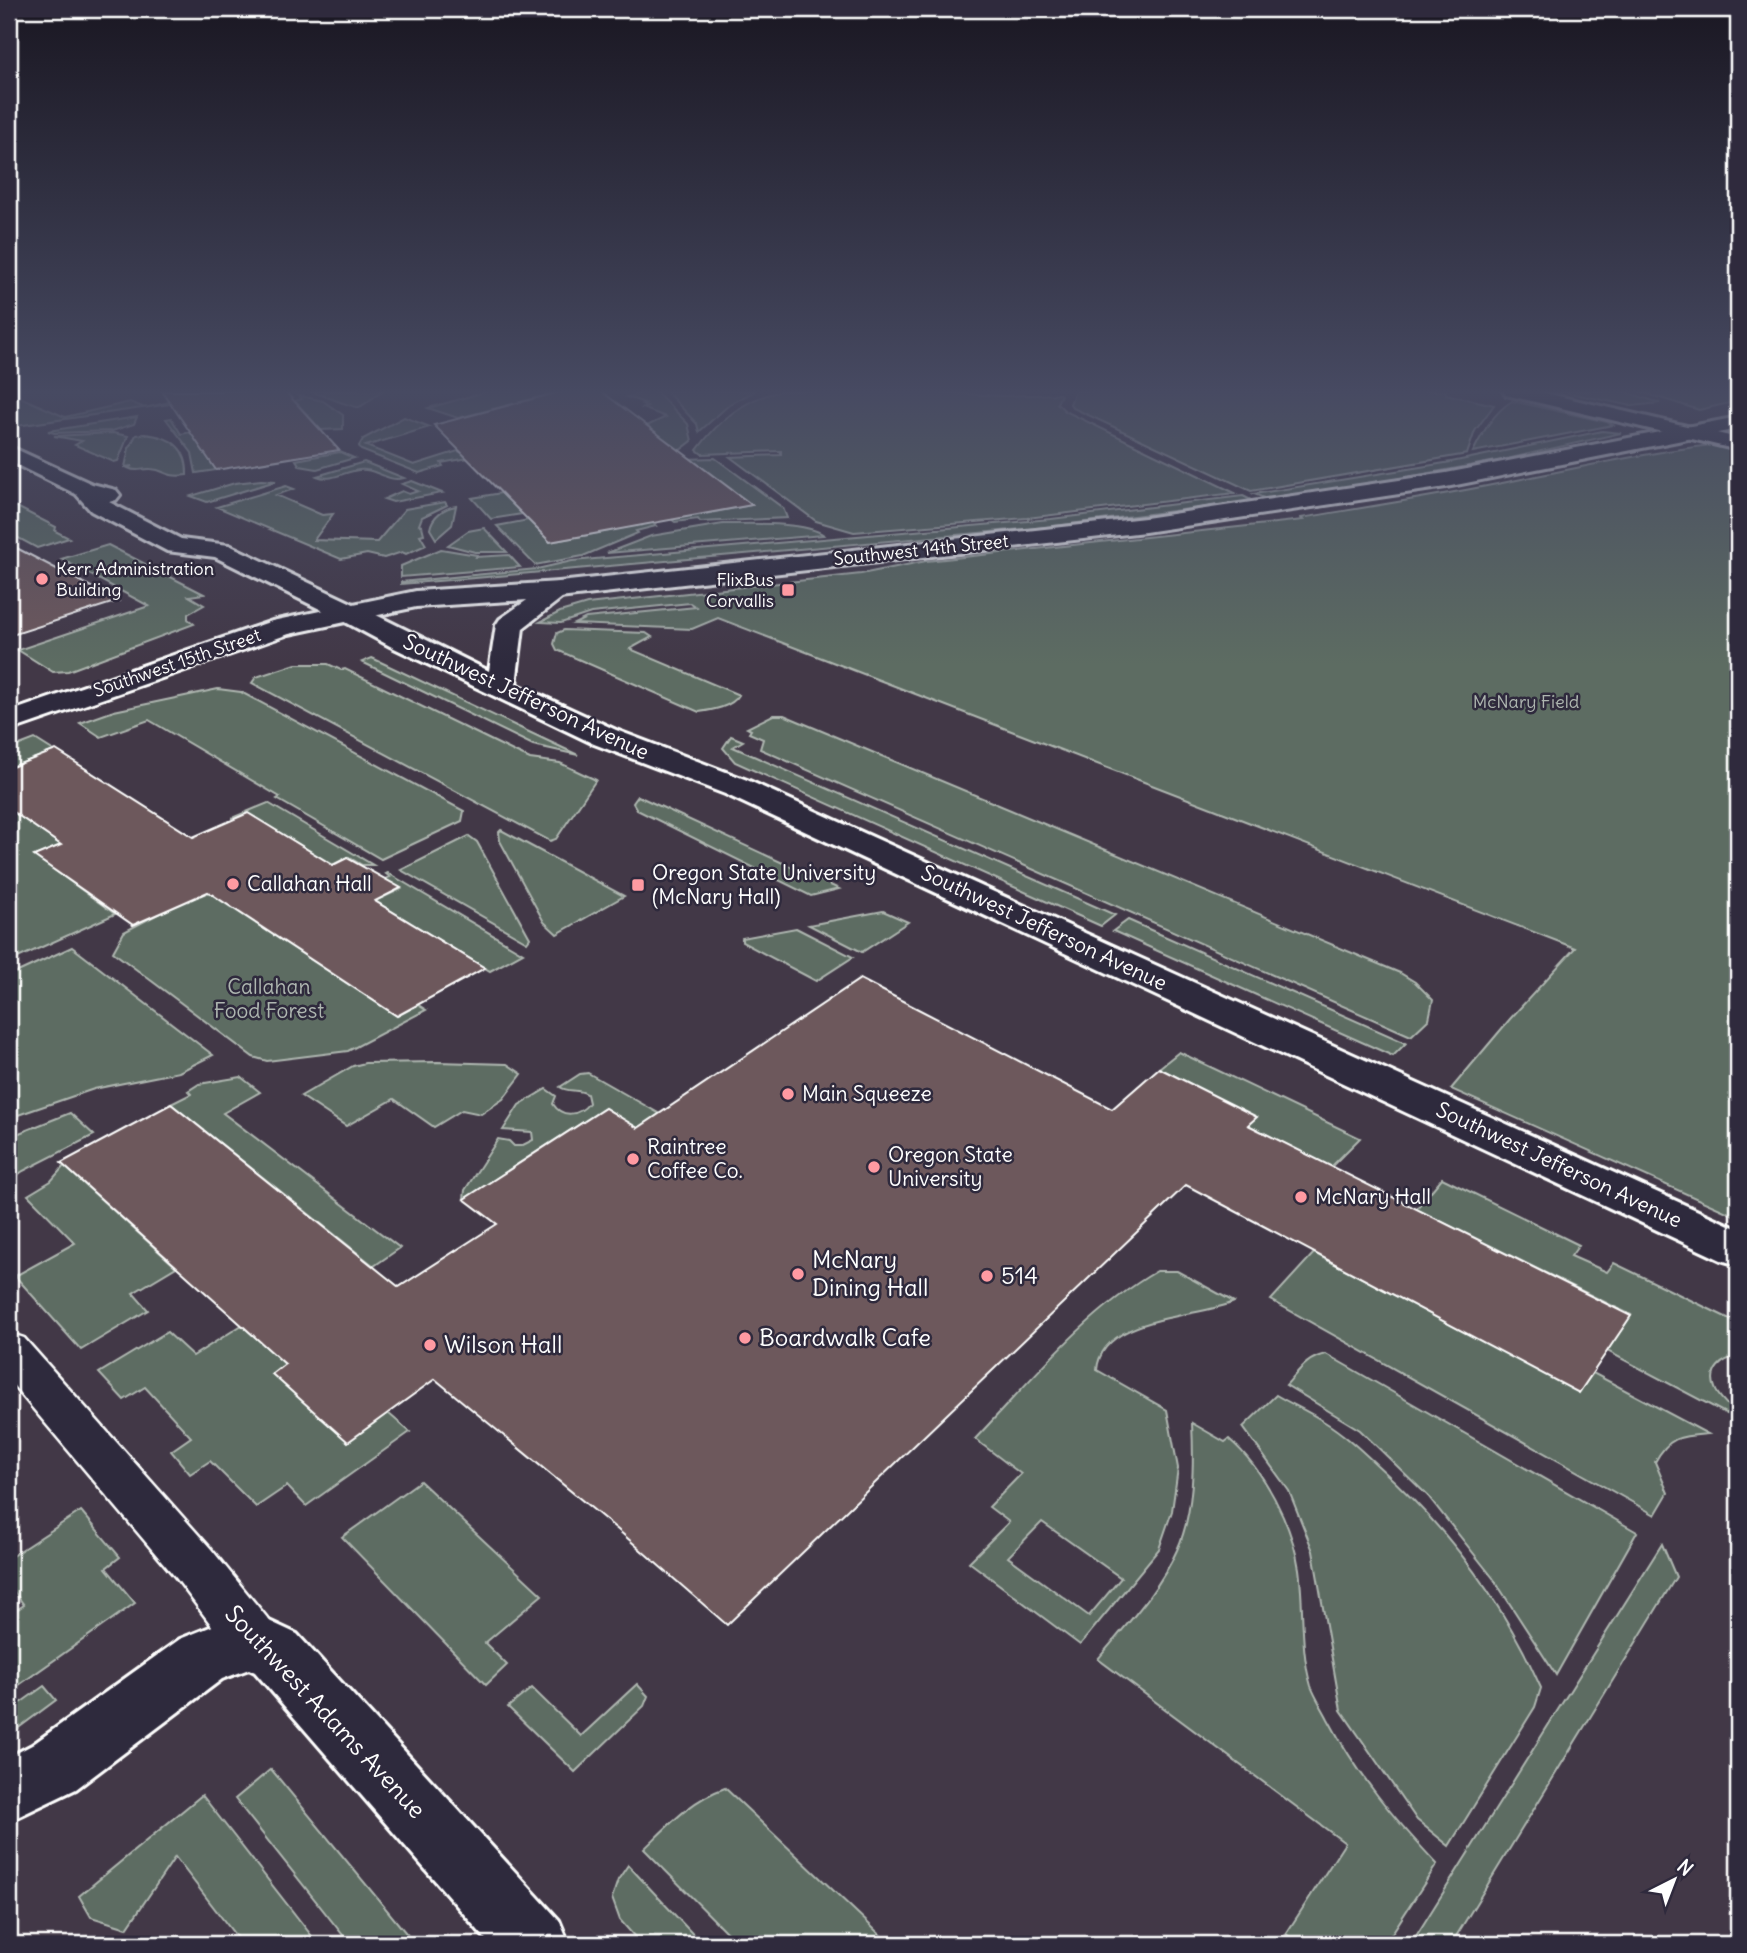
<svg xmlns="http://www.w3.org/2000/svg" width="1747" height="1953" font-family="Delius,sans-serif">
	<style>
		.built { fill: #423846 }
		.green { fill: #5d6c62; stroke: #aeb6b0; stroke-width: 2; fill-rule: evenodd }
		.building { fill: #6d595b; stroke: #fff; stroke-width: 2 }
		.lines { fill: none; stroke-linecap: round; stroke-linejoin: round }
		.pedestrian-casing { stroke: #fff; stroke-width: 5 }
		.minor-casing { stroke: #fff; stroke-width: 6 }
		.tertiary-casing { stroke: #fff; stroke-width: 6 }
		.secondary-casing { stroke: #fff; stroke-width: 6 }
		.pedestrian { fill: #2f2a3d; fill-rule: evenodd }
		.minor { fill: #2f2a3d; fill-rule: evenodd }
		.tertiary { fill: #2f2a3d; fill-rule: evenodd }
		.secondary { fill: #2f2a3d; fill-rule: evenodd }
		.poi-dot { fill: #ff9aa2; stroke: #2f2a3d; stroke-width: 2.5 }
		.labels { text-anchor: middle; stroke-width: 5; stroke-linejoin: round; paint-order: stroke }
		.far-street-label { font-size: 18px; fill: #fff; stroke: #2f2a3d }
		.far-poi-label { font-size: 18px; fill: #fff; stroke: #2f2a3d; text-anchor: start }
		.far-park-label { font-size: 18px; fill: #aeb6b0; stroke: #2f2a3d }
		.street-label { font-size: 21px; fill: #fff; stroke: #2f2a3d }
		.poi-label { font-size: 21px; fill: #fff; stroke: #2f2a3d; text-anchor: start }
		.park-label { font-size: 21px; fill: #aeb6b0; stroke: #2f2a3d }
		.near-poi-label { font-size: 24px; fill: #fff; stroke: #2f2a3d; text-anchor: start }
		.near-street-label { font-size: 24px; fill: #fff; stroke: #2f2a3d }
	</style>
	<rect width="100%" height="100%" fill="#2f2a3d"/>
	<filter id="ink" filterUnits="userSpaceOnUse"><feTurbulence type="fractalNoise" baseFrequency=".0143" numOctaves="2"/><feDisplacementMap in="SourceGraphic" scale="14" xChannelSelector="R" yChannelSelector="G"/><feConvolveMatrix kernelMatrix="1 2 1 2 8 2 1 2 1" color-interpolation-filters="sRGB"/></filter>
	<g filter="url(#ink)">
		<rect class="built" x="9" y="391" width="1729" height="1553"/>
		<g class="green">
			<path d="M213,391H261L9,427V405L15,400L9,398V392L65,417L130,402L145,408Z"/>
			<path d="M314,391H382C375,395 367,404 359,407C354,409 322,394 312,392Z"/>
			<path d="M489,391H563L458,418L428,408Z"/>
			<path d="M630,391H656L688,424L692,441L679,451L634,432L666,417L642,408L647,406L642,404L645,403L627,397L638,394Z"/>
			<path d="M666,391H755L730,404L699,432L697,424Z"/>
			<path d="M781,391H920L1003,396L1059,394L1061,395L1057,403L1065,411L1235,493L1027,518L854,532L816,521L730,457L781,455V451L702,454L697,450C719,420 744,399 781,391Z"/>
			<path d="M1075,391H1446V394L1450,395L1494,405L1475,431L1467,454L1251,491L1073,408L1070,404Z"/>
			<path d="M1559,391H1623L1660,403L1632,406Z"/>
			<path d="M1638,391H1738V401L1699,410Z"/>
			<path d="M297,395L323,401L343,415V429L321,430L295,401L302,399Z"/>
			<path d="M1512,401L1607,422L1613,425L1473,452C1483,432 1493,413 1512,401Z"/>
			<path d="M137,417L134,424L112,431L54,433L48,431Z"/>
			<path d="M404,417L430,427L366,446L414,465L458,451L469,455L468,458L441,463L443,466L419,473L361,450L359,446L363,439Z"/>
			<path d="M171,418L181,434L192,432L216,470L196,473L192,453L166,419Z"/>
			<path d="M1602,431L1621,433L1502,460L1362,485L1269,500L1254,494L1451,462Z"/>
			<path d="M113,433L128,436L118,461L114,462L75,445L82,441L54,436Z"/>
			<path d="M144,434C169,436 188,447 187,475C164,478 167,470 151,469C141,468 138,473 128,468L132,466L125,467L129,448L136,435Z"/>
			<path d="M1738,442V1217L1451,1089L1510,1019L1575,948L718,618L692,629L574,624L586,618L696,607L690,603L591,613L561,623L540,622L560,612L587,604L861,574L926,561L1303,520L1301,518C1373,506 1445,495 1517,480C1591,465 1663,449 1738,442Z"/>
			<path d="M340,452L354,458L317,469L300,466L296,460Z"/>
			<path d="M715,458L783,508L787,518L700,522L698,519L675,522L667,516L689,511L695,516L751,505L653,460Z"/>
			<path d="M364,462L404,478C388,482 381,472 366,470C349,467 335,483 317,476Z"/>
			<path d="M261,480L276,481L207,502L191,496L235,483Z"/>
			<path d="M412,481L442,493L393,502L384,499L402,491L409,494L418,491L402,484Z"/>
			<path d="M286,486L294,489L276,495L322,515L333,514L314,540L377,542L405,509L445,502L447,505L422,517L419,525L422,526L424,534L420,535L426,545L406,554L402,552L384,558L367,554L341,559L217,507Z"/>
			<path d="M501,493L522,514L491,519L472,498Z"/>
			<path d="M1243,496L1253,501L1046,527L475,578L401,584V582L537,569L572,561L1051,519Z"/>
			<path d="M9,503L56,527L55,531L69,538L37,548L9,533Z"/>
			<path d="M456,506L452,525L436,539L430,529C432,516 444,508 456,506Z"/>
			<path d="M649,519L656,526L636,531L638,533L583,556L535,565L497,526L528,520L550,542L610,531Z"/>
			<path d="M723,524C747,524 805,521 824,535L607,553L651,536Z"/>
			<path d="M484,528L507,552H475L448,545L468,531Z"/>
			<path d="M108,545L204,594L189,596L204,605L188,614V619L194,624L68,671L53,672L18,650L149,606L61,559Z"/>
			<path d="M441,549L477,555L476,557L509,555L520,567L401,577V566Z"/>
			<path d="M564,630L646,633L652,637L630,649L739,695C732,707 713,710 699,712L557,650L554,644L557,633Z"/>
			<path d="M372,658L578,755L533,745L362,662Z"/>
			<path d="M296,664H328L341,670L345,669L517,753L530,759L560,763L596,780L556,839L550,841L252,683L256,677Z"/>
			<path d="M218,689L241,692L464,811L462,821L381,859L277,799L280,797L149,720L101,737L80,723L114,711Z"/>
			<path d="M773,715H784L798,721L1400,973L1415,982L1433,1000L1429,1019L1411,1036L760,749L763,739L749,733L751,730L747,728Z"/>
			<path d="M731,736L743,741L733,747L1115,915L1101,926L735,762L723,748Z"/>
			<path d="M35,739L54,751L9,768V749Z"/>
			<path d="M638,796L839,889L811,896L637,810L633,803Z"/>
			<path d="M268,803L373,865H362L348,857L323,870L300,845L248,814L232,818Z"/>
			<path d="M9,809L61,845L35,856L115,914L9,962Z"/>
			<path d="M501,830L624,896L557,934L544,922L500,841L499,832Z"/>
			<path d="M469,836L477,842L530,938L527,942L401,870Z"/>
			<path d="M388,873L523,953L490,971L375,901L401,889L385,879L390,877L386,874Z"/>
			<path d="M205,889L397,1016L418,1005L426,1010L348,1051L267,1061L253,1057L113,952L124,932Z"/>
			<path d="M883,911L908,922L862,952L809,925Z"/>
			<path d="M1128,920L1406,1043L1393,1056L1113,931Z"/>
			<path d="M796,928L853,957L816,981L742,942V938Z"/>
			<path d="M72,947L213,1055L179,1072L94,1089L9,1118V976Z"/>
			<path d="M1179,1052L1360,1138L1331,1167L1248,1125L1256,1117L1159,1068Z"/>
			<path d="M438,1062L507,1064L522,1074L503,1099L481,1114L462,1110L434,1127L394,1099L346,1126L301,1096L353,1066L365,1063Z"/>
			<path d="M588,1073L660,1114L638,1129L605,1108L464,1199L465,1190L498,1139L509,1141L514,1146H521L533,1140L532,1132L503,1130L519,1105L546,1089L556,1096L553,1104C562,1118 579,1116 589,1103L587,1094C577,1088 569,1093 560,1087L580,1074Z"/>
			<path d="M241,1077L260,1092L223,1113L400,1248L374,1266L171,1104L191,1094L188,1091L199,1084Z"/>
			<path d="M70,1113L94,1135L23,1171L9,1181V1137Z"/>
			<path d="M64,1166L176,1267L133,1293L148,1310L81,1350L15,1276L75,1243L28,1195L51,1181Z"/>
			<path d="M1442,1178L1579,1245L1571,1256L1607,1272L1614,1263L1738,1323V1357C1722,1358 1708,1371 1715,1388C1717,1395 1724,1401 1729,1407L1727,1414L1607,1351L1631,1315L1416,1209Z"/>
			<path d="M1314,1253L1579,1392L1593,1373L1708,1434C1681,1436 1669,1436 1655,1462L1668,1493L1655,1515L1271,1300Z"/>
			<path d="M1157,1271H1177L1234,1302C1197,1318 1101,1316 1097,1370L1167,1410L1178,1468L1172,1511L1159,1549L1080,1645L969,1562L1009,1522L989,1507L1021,1474L975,1439C1031,1380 1086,1312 1157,1271ZM1042,1522L1121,1578L1089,1616L1008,1557Z"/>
			<path d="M242,1325L285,1364L388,1413L410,1432L306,1506L287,1486L256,1507L210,1461L190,1474L171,1451L191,1437L145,1387L124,1400L99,1373L167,1332L193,1356Z"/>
			<path d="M1326,1354L1637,1532L1556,1675L1493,1578L1428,1496L1360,1430L1286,1385C1299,1371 1306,1358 1326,1354Z"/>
			<path d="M1276,1395C1291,1404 1308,1411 1323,1421C1343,1433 1360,1449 1377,1465C1446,1527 1504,1603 1541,1688L1535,1707L1449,1846L1417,1820L1341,1710L1313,1551L1289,1491L1243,1427Z"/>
			<path d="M1192,1423L1225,1442L1229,1439C1264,1469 1292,1524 1299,1569C1304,1606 1300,1650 1311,1686C1315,1697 1323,1709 1328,1719C1359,1777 1392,1816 1437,1864L1385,1944H1300L1286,1934L1345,1843L1098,1659C1126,1625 1159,1591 1177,1550C1194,1513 1194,1463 1192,1423Z"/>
			<path d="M420,1481L542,1595L485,1643L507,1665L486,1685L342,1537Z"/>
			<path d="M81,1511L120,1557L106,1568L135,1603L9,1692V1615L24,1605L9,1585V1558Z"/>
			<path d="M1662,1544L1676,1577L1455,1938L1451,1944H1411Z"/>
			<path d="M637,1684L648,1696L644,1706L575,1772L508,1707L532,1688L581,1736Z"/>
			<path d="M44,1686L56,1700L9,1735V1711Z"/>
			<path d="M271,1769L415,1944H350L235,1799Z"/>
			<path d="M725,1788L890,1944H738L644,1849C670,1824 691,1800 725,1788Z"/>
			<path d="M202,1795L318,1944H242L175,1857L127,1928L91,1917L79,1896Z"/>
			<path d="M628,1865L702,1944H641L620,1920L612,1898L618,1880Z"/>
		</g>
		<g class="building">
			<path d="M162,391H285L339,450L216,470Z"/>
			<path d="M563,391H601L752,505L550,542L434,425Z"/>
			<path d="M9,544L118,601L9,636Z"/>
			<path d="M56,750L193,837L248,813L333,865L347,858L401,888L375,901L485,968L397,1016L208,892L133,925L34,856L61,845L9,809V768Z"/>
			<path d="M860,979L1112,1109L1159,1068L1257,1117L1248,1125L1631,1316L1579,1393L1186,1185L727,1625L618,1530L435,1379L348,1442L272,1374L285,1364L61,1163L171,1104L399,1287L497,1224L464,1199L605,1108L638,1128Z"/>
		</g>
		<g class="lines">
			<defs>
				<path id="pedestrian" d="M9,1333L24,1338L211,1549L272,1624L280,1641L272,1658L254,1664L236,1658L177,1579L9,1380Z"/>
				<g id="minor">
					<path d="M1503,391H1537L1738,438V450L1506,395Z"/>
					<path d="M9,446L92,484L116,490L120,495L116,500L109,502L181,539L229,545L358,606L361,612L358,618L348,620L338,618L215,557L167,551L91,511L76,494L9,461Z"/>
					<path d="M254,1614L297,1634L559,1920L569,1944H490L255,1672L249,1669L222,1679L76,1789L9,1821V1757L32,1745L180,1639L225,1621Z"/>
				</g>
				<path id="tertiary" d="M559,582L568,584L572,590L523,628L516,684L616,730L747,780L1738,1229V1265L1721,1260L725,794L594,744L390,646L338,618L335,612L338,606L348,604L358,606L489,671L496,625L500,619L550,584Z"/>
				<path id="secondary" d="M1738,417V429L1446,487L1145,532L559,598L416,607L289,634L9,731V712L272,621L416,591L559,582L1145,518L1446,473Z"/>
			</defs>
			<use href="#pedestrian" class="pedestrian-casing"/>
			<use href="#minor" class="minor-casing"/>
			<use href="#tertiary" class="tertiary-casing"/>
			<use href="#secondary" class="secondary-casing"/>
			<use href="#pedestrian" class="pedestrian"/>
			<use href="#minor" class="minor"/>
			<use href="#tertiary" class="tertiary"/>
			<use href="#secondary" class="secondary"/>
		</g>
	</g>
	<linearGradient id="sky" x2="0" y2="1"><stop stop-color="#1a1722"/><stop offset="0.59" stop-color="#474a62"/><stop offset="1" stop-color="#474a62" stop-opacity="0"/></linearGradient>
	<rect width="1747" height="664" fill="url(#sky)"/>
	<g class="poi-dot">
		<circle cx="42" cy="579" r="7"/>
		<rect x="781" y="583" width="14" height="14" rx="3.5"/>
		<circle cx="233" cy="884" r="7"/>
		<rect x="631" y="878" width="14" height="14" rx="3.5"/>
		<circle cx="788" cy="1094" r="7"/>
		<circle cx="633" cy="1159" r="7"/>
		<circle cx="874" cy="1167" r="7"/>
		<circle cx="1301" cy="1197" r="7"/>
		<circle cx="798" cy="1274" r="7"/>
		<circle cx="987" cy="1276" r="7"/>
		<circle cx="745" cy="1338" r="7"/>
		<circle cx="430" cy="1345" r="7"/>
	</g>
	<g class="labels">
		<g class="far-street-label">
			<text transform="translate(921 550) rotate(-6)" y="6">Southwest 14th Street</text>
			<text transform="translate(177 663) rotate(-19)" y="6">Southwest 15th Street</text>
		</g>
		<g class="far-poi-label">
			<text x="56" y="575">Kerr Administration<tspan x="56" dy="21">Building</tspan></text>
			<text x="774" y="586" text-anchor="end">FlixBus<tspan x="774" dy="21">Corvallis</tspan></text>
		</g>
		<g class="far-park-label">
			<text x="1526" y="708">McNary Field</text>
		</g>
		<g class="street-label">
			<text transform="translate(526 697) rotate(25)" y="7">Southwest Jefferson Avenue</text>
			<text transform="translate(1044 928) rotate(25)" y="7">Southwest Jefferson Avenue</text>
			<text transform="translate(1559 1165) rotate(25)" y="7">Southwest Jefferson Avenue</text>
		</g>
		<g class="poi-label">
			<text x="652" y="880">Oregon State University<tspan x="652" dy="24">(McNary Hall)</tspan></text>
			<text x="247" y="891">Callahan Hall</text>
			<text x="802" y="1101">Main Squeeze</text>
			<text x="647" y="1154">Raintree<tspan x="647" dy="24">Coffee Co.</tspan></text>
			<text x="888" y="1162">Oregon State<tspan x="888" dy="24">University</tspan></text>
			<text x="1315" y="1204">McNary Hall</text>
		</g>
		<g class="park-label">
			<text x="269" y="994">Callahan<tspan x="269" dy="24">Food Forest</tspan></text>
		</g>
		<g class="near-poi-label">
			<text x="812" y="1268">McNary<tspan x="812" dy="28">Dining Hall</tspan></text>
			<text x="1001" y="1284">514</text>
			<text x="759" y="1346">Boardwalk Cafe</text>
			<text x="444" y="1353">Wilson Hall</text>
		</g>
		<g class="near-street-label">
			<text transform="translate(325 1712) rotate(47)" y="8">Southwest Adams Avenue</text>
		</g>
	</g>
	<rect width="1747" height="1953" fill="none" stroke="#2f2a3d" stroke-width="35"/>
	<rect x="18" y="18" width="1712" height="1918" fill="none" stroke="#fff" stroke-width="2.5" filter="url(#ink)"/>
	<g transform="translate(1674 1880) rotate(42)" stroke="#2f2a3d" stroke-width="5" paint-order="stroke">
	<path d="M0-5L12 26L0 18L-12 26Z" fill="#ffffff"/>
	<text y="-10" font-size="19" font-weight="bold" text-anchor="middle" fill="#ffffff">N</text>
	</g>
</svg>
